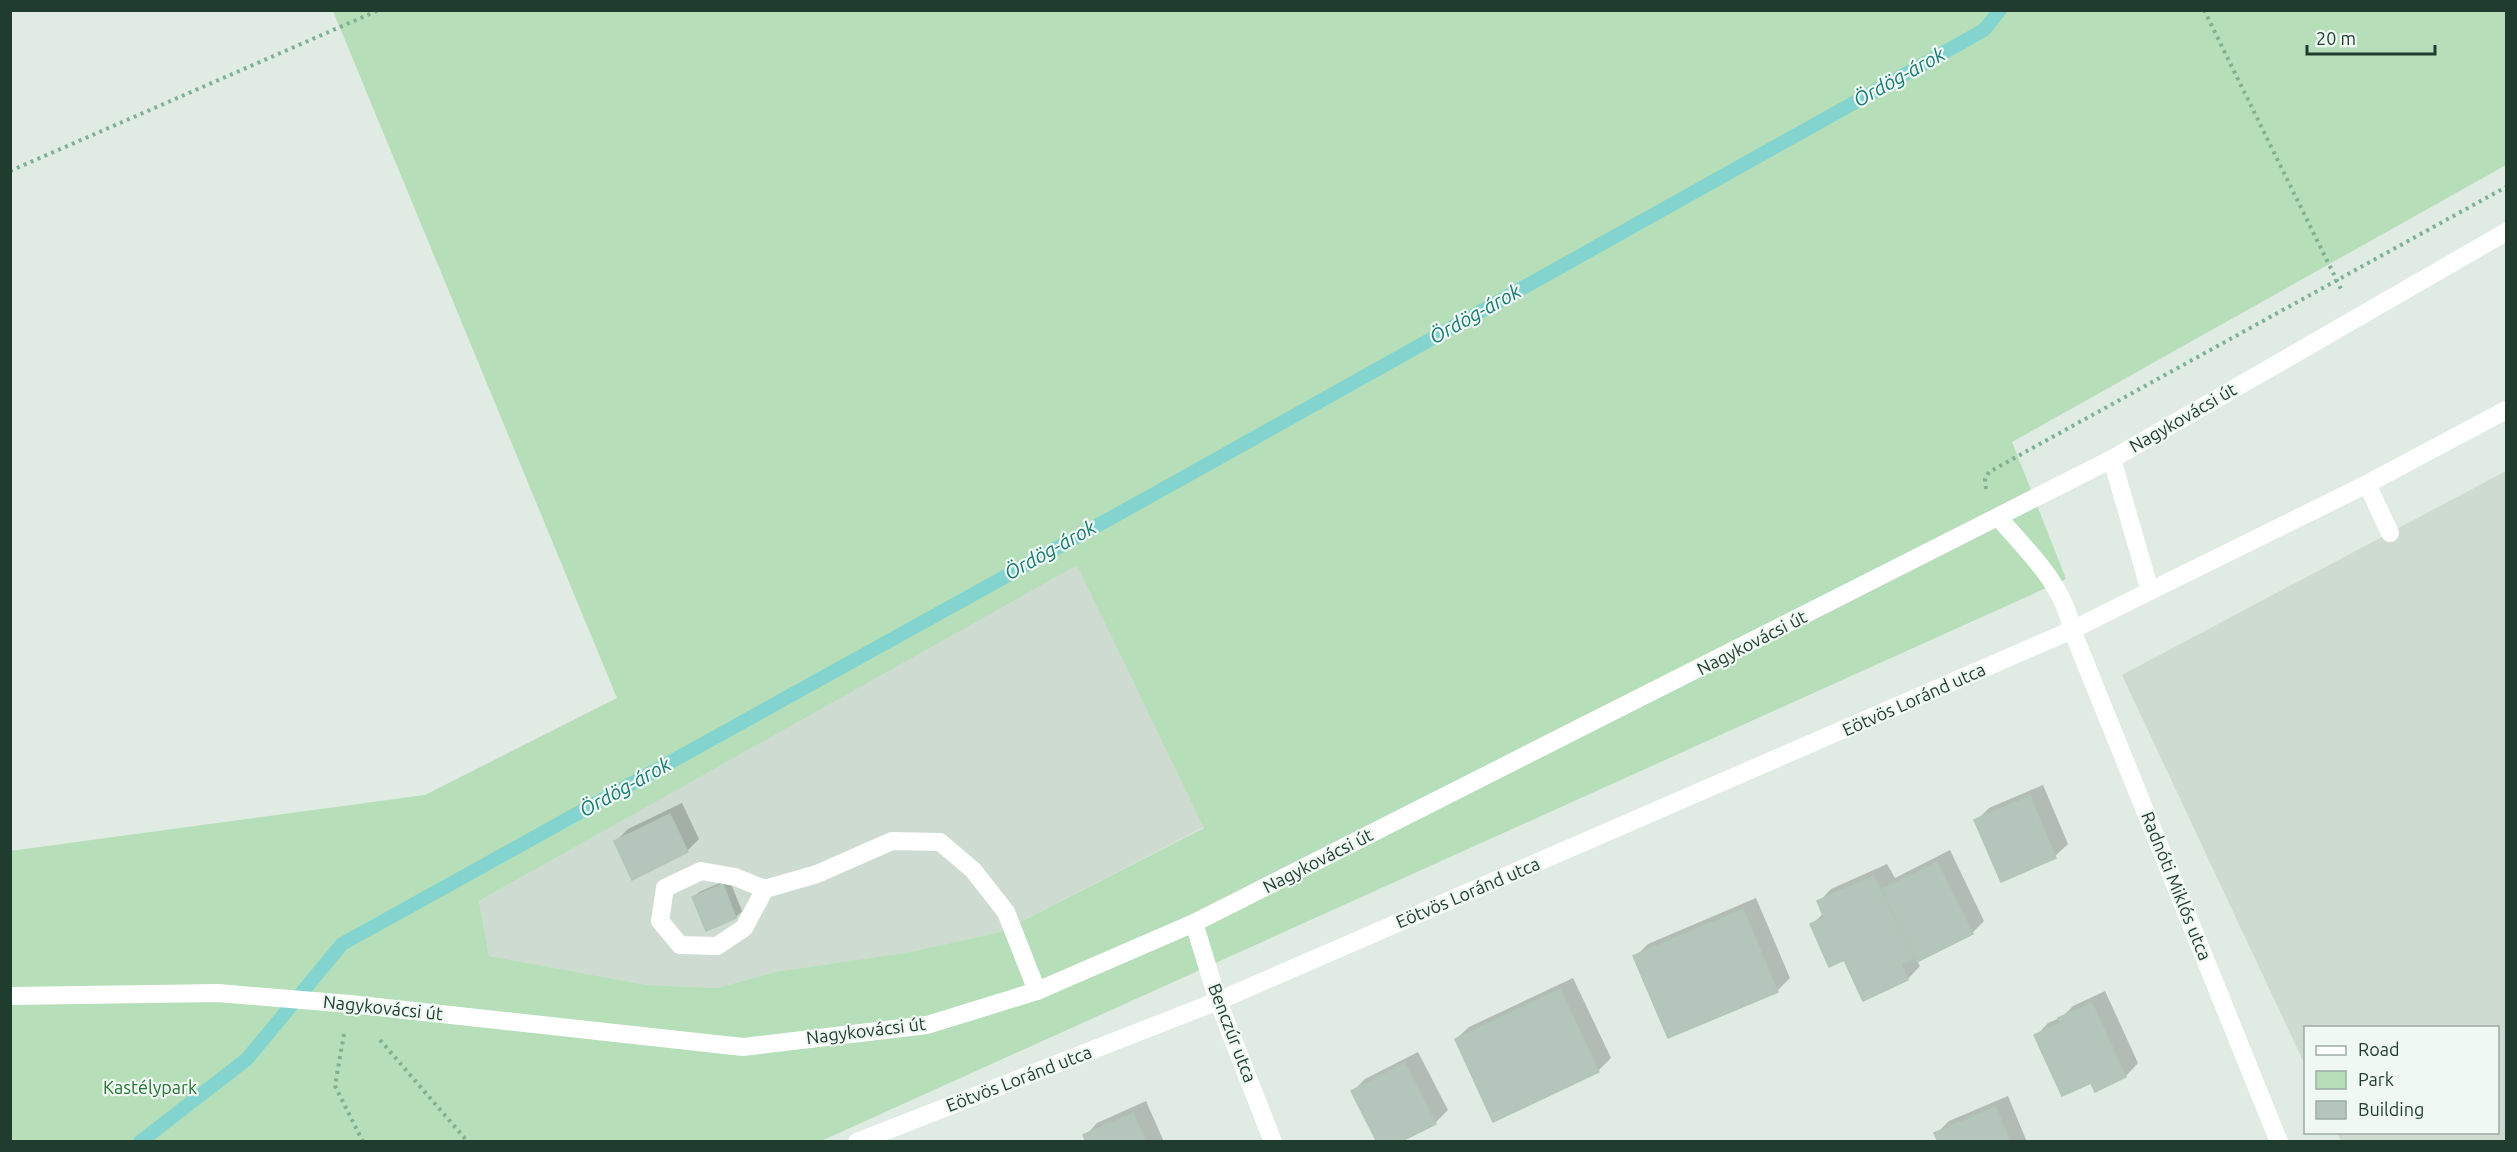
<svg xmlns="http://www.w3.org/2000/svg" width="2517" height="1152" font-family="Ubuntu,sans-serif">
	<style>
		.built { fill: #cddbd1 }
		.green { fill: #b6deb8; fill-rule: evenodd }
		.shadow { fill: #0003 }
		.lines { fill: none; stroke-linecap: round; stroke-linejoin: round }
		.stream { stroke: #83d4ce; stroke-width: 14 }
		.building { fill: #b4c6bb; stroke: #b1c5b8; stroke-width: 1.5 }
		.path { stroke: #7eb195; stroke-width: 4; stroke-dasharray: 3 4.5; stroke-linecap: butt }
		.service { stroke: #fff; stroke-width: 18 }
		.pedestrian { stroke: #fff; stroke-width: 18 }
		.minor { stroke: #fff; stroke-width: 18 }
		.tertiary { stroke: #fff; stroke-width: 18 }
		.labels { text-anchor: middle; stroke-width: 4.5; stroke-linejoin: round; paint-order: stroke }
		.street-label { font-size: 18px; fill: #1f3c2e; stroke: #eff8f2 }
		.park-label { font-size: 18px; fill: #277534; stroke: #eff8f2 }
		.water-label { font-size: 20px; font-style: italic; fill: #177b74; stroke: #eff8f2 }
	</style>
	<rect width="100%" height="100%" fill="#dfebe3"/>
	<g class="built">
		<path d="M2506,471V1141H2341L2337,1133L2498,1132V1028H2306L2305,1065L2122,675Z"/>
		<path d="M1077,564L1204,827L1001,932L912,952L775,972L717,988L647,985L489,956L479,901Z"/>
	</g>
	<path class="green" d="M333,11H2506V165L2012,442L2066,579L821,1141H11L10,851L425,795L617,698ZM1077,565L1204,828L1001,932L911,952L775,972L717,988L647,985L489,956L479,901Z"/>
	<g class="shadow">
		<path d="M2043,785L2068,844L2055,856L2001,880L1976,821L1989,808Z"/>
		<path d="M682,803L699,839L687,851L616,841L628,829Z"/>
		<path d="M1950,850L1984,921L1972,933L1917,960L1920,966L1908,979L1845,958L1812,924L1824,913L1819,902L1831,889L1887,864L1895,878Z"/>
		<path d="M729,879L742,911L736,917L693,898L699,892Z"/>
		<path d="M1756,898L1790,978L1778,990L1669,1036L1635,957L1648,944Z"/>
		<path d="M1573,978L1611,1058L1598,1071L1456,1039L1469,1027Z"/>
		<path d="M2105,991L2138,1063L2126,1076L2096,1090L2092,1081L2036,1036L2048,1023L2062,1017L2073,1006Z"/>
		<path d="M1418,1052L1448,1110L1435,1123L1353,1091L1365,1079Z"/>
		<path d="M2008,1096L2027,1142H1939L1936,1134L1949,1121Z"/>
		<path d="M1146,1101L1164,1142H1087L1085,1136L1097,1123Z"/>
	</g>
	<g class="lines">
		<path class="stream" d="M140,1142L247,1059L342,944L1156,493L1984,30L2000,10"/>
	</g>
	<g class="building">
		<path d="M2030,796L2056,858L2001,882L1974,820Z"/>
		<path d="M670,814L688,852L632,880L614,841Z"/>
		<path d="M1937,862L1973,934L1917,962L1882,889Z"/>
		<path d="M1874,876L1915,958L1901,964L1908,980L1863,1001L1844,960L1829,967L1810,924L1824,918L1817,901Z"/>
		<path d="M723,884L736,918L706,931L692,897Z"/>
		<path d="M1743,909L1778,992L1668,1038L1633,956Z"/>
		<path d="M1560,989L1599,1072L1493,1122L1455,1039Z"/>
		<path d="M2092,1003L2126,1077L2095,1092L2091,1083L2062,1096L2034,1035L2060,1023L2058,1018Z"/>
		<path d="M1405,1063L1436,1124L1400,1142H1377L1351,1091Z"/>
		<path d="M1996,1107L2010,1142H1938L1934,1133Z"/>
		<path d="M1133,1113L1146,1142H1086L1083,1135Z"/>
	</g>
	<g class="lines">
		<g class="path">
			<path d="M2204,10L2342,291"/>
			<path d="M10,171L379,10"/>
			<path d="M1986,489L1985,479L1989,472L2506,187"/>
			<path d="M344,1034L335,1086L363,1142"/>
			<path d="M380,1040L468,1142"/>
		</g>
		<g class="service">
			<path d="M2367,484L2390,533"/>
			<path d="M2150,591L2367,484L2506,410"/>
			<path d="M765,889L744,928L717,946L680,945L660,921L665,888L701,871L735,877L765,889L817,874L892,841L940,842L973,870L1006,912L1037,991"/>
		</g>
		<path class="pedestrian" d="M1998,517C2027,551 2064,584 2072,630"/>
		<g class="minor">
			<path d="M2072,630L2279,1142"/>
			<path d="M1194,923L1218,1001L1273,1142"/>
			<path d="M857,1142L1218,1001L2072,630L2150,591L2112,459"/>
		</g>
		<path class="tertiary" d="M10,996L218,993L350,1004L743,1047L927,1025L1037,991L1194,923L2112,459L2506,232"/>
	</g>
	<g class="labels">
		<g class="street-label">
			<text transform="translate(2183 418) rotate(-30)" y="6">Nagykovácsi út</text>
			<text transform="translate(1752 643) rotate(-27)" y="6">Nagykovácsi út</text>
			<text transform="translate(1914 700) rotate(-24)" y="6">Eötvös Loránd utca</text>
			<text transform="translate(1318 861) rotate(-27)" y="6">Nagykovácsi út</text>
			<text transform="translate(2176 886) rotate(68)" y="6">Radnóti Miklós utca</text>
			<text transform="translate(1468 893) rotate(-23)" y="6">Eötvös Loránd utca</text>
			<text transform="translate(383 1008) rotate(6)" y="6">Nagykovácsi út</text>
			<text transform="translate(866 1031) rotate(-7)" y="6">Nagykovácsi út</text>
			<text transform="translate(1232 1033) rotate(69)" y="6">Benczúr utca</text>
			<text transform="translate(1019 1079) rotate(-21)" y="6">Eötvös Loránd utca</text>
		</g>
		<g class="park-label">
			<text x="150" y="1094">Kastélypark</text>
		</g>
		<g class="water-label">
			<text transform="translate(1899 77) rotate(-29)" y="7">Ördög-árok</text>
			<text transform="translate(1475 314) rotate(-29)" y="7">Ördög-árok</text>
			<text transform="translate(1050 550) rotate(-29)" y="7">Ördög-árok</text>
			<text transform="translate(625 787) rotate(-29)" y="7">Ördög-árok</text>
		</g>
	</g>
	<rect width="2517" height="1152" fill="none" stroke="#1f3c2e" stroke-width="24"/>
	<rect x="2304" y="1026" width="195" height="108" fill="#eff8f2" stroke="#9cada4" stroke-width="1.5"/>
	<rect x="2316" y="1046" width="30" height="9" fill="#ffffff" stroke="#9cada4" stroke-width="1.5"/>
	<text x="2358" y="1056" font-size="18" fill="#1f3c2e">Road</text>
	<rect x="2316" y="1071" width="30" height="18" fill="#b6deb8" stroke="#9cada4" stroke-width="1.5"/>
	<text x="2358" y="1086" font-size="18" fill="#1f3c2e">Park</text>
	<rect x="2316" y="1101" width="30" height="18" fill="#b4c6bb" stroke="#9cada4" stroke-width="1.5"/>
	<text x="2358" y="1116" font-size="18" fill="#1f3c2e">Building</text>
	<path d="M2307 45v9h128v-9" fill="none" stroke="#1f3c2e" stroke-width="3"/>
	<text x="2316" y="45" font-size="18" fill="#1f3c2e" stroke="#eff8f2" stroke-width="4.5" paint-order="stroke">20 m</text>
</svg>
